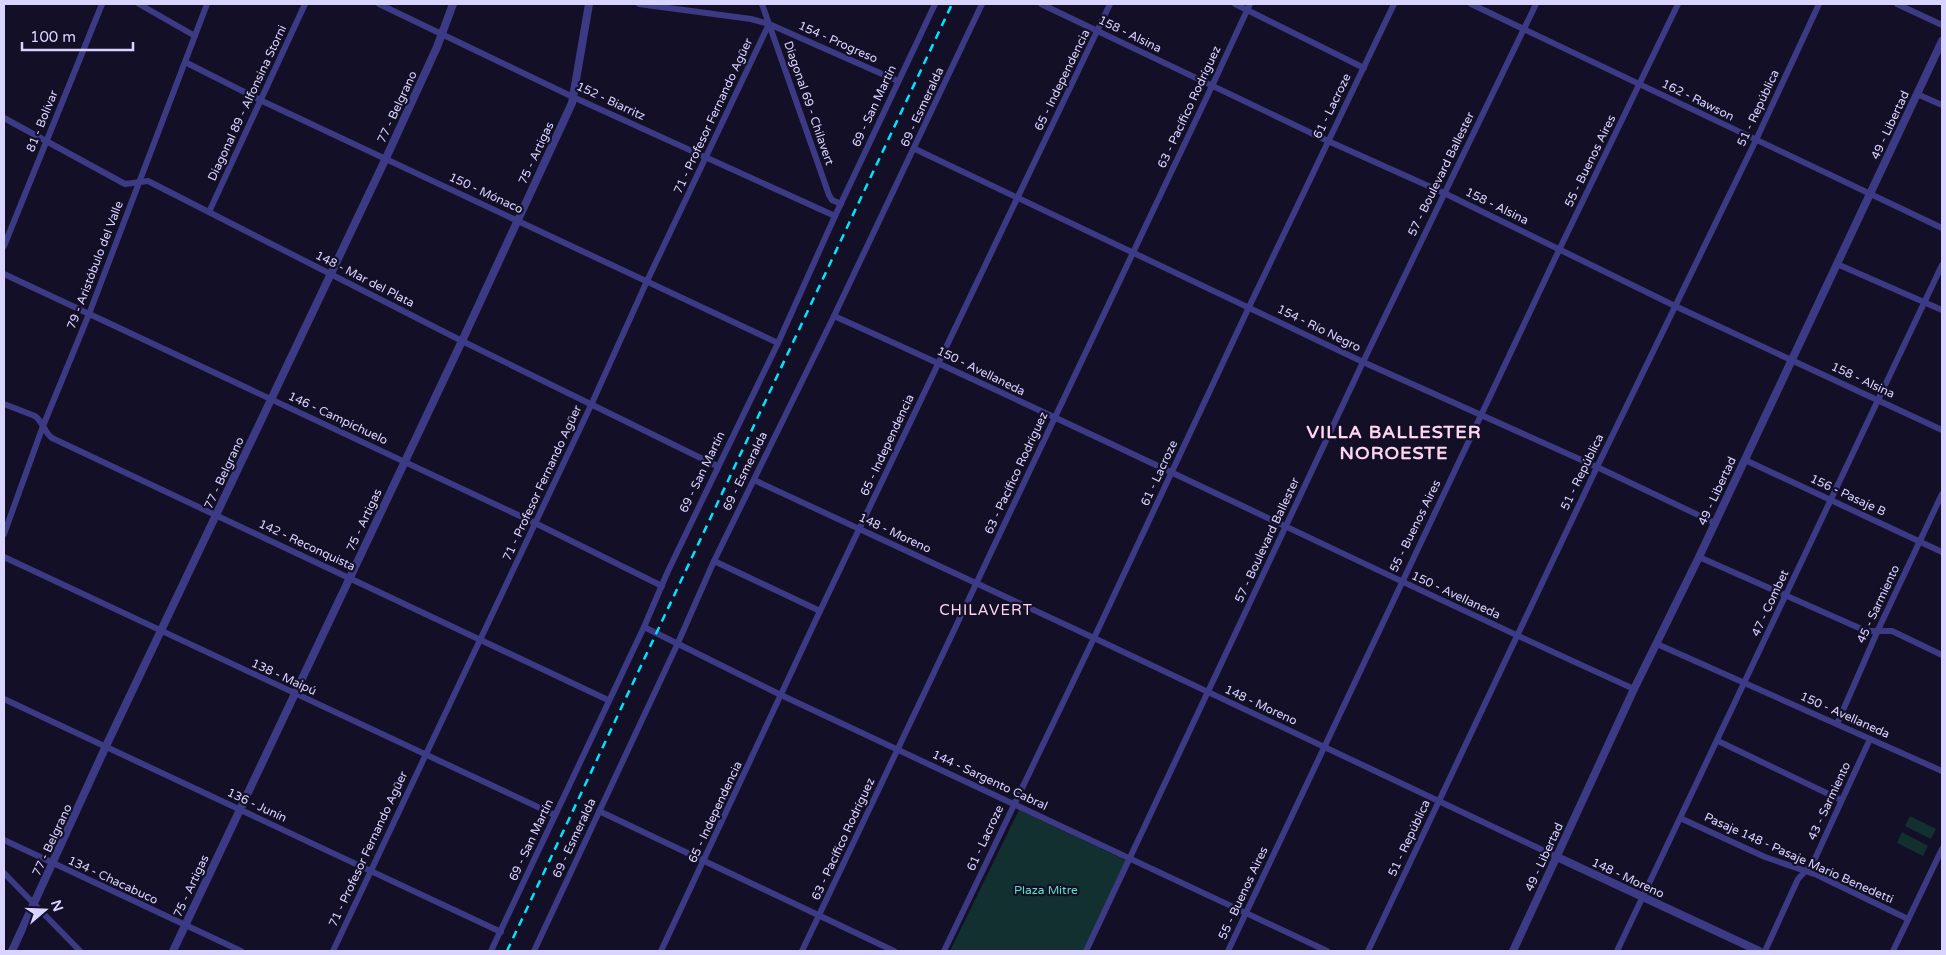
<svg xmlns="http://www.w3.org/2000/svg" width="1946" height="955" font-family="'Varela Round',sans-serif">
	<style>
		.green { fill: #12302f }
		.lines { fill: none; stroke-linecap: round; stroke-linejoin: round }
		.minor { stroke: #3d3a85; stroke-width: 6 }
		.tertiary { stroke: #3d3a85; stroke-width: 8 }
		.rail { stroke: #00e5ff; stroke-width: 2.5; stroke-dasharray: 8 6; stroke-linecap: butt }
		.labels { text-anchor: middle; stroke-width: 4.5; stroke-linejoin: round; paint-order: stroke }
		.street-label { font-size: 12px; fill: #d9d4ff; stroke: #130f26 }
		.park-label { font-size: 12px; fill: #5fe0c0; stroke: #130f26 }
		.quarter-label { font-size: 15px; letter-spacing: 1px; fill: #ffd6f0; stroke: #130f26 }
		.district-label { font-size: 18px; font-weight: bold; letter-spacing: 1px; fill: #ffd6f0; stroke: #130f26 }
	</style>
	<rect width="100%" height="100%" fill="#130f26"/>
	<g class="green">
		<path d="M1019,810L1127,861L1083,951H950Z"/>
		<path d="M1910,816L1936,829L1931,839L1905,826Z"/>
		<path d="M1902,832L1928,846L1923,856L1897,843Z"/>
	</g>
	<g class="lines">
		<g class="minor">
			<path d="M139,4L195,36"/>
			<path d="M379,4L573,97L835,216"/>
			<path d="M639,4L751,19L769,24L898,81"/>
			<path d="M762,4L829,195L832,200L841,204"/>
			<path d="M1041,4L1328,141L1444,193L1675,306L1942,430"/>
			<path d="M1235,4L1364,68"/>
			<path d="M1471,4L1942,228"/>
			<path d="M1897,4L1942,25"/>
			<path d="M185,62L260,100L778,343"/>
			<path d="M1917,94L1942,105"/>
			<path d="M4,118L125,184L148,181L462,341L717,466"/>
			<path d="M915,149L1363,362L1597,467L1715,523"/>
			<path d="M209,212L305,4"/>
			<path d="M4,246L102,4"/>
			<path d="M1837,264L1942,310"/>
			<path d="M4,274L535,523L662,586"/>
			<path d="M834,316C1103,436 1366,568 1634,689"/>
			<path d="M4,404L35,416C43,422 44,432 52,438L608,700"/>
			<path d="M1745,460L1942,552"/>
			<path d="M754,480L1094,638L1557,857"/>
			<path d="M4,534L43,426L89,314L207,4"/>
			<path d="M4,557L555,815"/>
			<path d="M1699,557L1866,631H1892L1942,655"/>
			<path d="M714,561L820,611"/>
			<path d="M644,627L781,695L1327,951"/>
			<path d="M1657,644L1942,771"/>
			<path d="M4,699L501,932"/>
			<path d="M1837,724L1878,630L1942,494"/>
			<path d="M1718,741L1841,800"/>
			<path d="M599,811L894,951"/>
			<path d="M1680,818L1765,857L1817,875L1908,919"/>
			<path d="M4,840L241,951"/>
			<path d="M4,873L80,951"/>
			<path d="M333,951L592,403L647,281L769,24"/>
			<path d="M491,951L644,627L668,571L778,343L835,216L935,4"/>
			<path d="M534,951L677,645L714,561L834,316L982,4"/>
			<path d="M661,951L820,611L1110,4"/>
			<path d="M802,951L1212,86L1250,4"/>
			<path d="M944,951L1094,638L1249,307L1394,4"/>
			<path d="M1086,951L1363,362L1536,4"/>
			<path d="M1228,951L1560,248L1678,4"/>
			<path d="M1368,951L1597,467L1756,140L1819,4"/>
			<path d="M1617,951L1942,265"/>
			<path d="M1765,951L1798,879L1813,863L1870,739"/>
			<path d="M1893,951L1942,849"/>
		</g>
		<g class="tertiary">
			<path d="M1557,857L1759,951"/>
			<path d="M12,951L106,746L386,158L437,47L453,4"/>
			<path d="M173,951L462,341L572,103L589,4"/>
			<path d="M1513,951L1634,689L1699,557L1942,41"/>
		</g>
		<path class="rail" d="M507,951L952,4"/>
	</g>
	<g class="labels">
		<g class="street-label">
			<text transform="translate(1130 34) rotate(26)" y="4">158 - Alsina</text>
			<text transform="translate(838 42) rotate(24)" y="4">154 - Progreso</text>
			<text transform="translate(1062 80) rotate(-64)" y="4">65 - Independencia</text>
			<text transform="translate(1698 100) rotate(26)" y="4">162 - Rawson</text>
			<text transform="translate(611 101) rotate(25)" y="4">152 - Biarritz</text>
			<text transform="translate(247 103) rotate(-65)" y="4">Diagonal 89 - Alfonsina Storni</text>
			<text transform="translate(809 103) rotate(71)" y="4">Diagonal 69 - Chilavert</text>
			<text transform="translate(874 106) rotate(-65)" y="4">69 - San Martín</text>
			<text transform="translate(1332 106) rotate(-64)" y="4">61 - Lacroze</text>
			<text transform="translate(397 107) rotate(-65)" y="4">77 - Belgrano</text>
			<text transform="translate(922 107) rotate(-65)" y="4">69 - Esmeralda</text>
			<text transform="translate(1189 107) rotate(-65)" y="4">63 - Pacífico Rodríguez</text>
			<text transform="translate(1758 108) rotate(-65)" y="4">51 - República</text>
			<text transform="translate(713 116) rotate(-65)" y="4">71 - Profesor Fernando Agüer</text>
			<text transform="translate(42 121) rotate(-68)" y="4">81 - Bolívar</text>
			<text transform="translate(1890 125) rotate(-65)" y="4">49 - Libertad</text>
			<text transform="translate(536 153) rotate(-65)" y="4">75 - Artigas</text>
			<text transform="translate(1590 161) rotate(-64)" y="4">55 - Buenos Aires</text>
			<text transform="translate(1441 174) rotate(-64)" y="4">57 - Boulevard Ballester</text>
			<text transform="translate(486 193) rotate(25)" y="4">150 - Mónaco</text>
			<text transform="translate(1497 206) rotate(26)" y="4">158 - Alsina</text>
			<text transform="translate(95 265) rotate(-69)" y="4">79 - Aristóbulo del Valle</text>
			<text transform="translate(365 279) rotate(27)" y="4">148 - Mar del Plata</text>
			<text transform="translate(1319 328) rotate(26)" y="4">154 - Río Negro</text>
			<text transform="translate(981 371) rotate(26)" y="4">150 - Avellaneda</text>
			<text transform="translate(1863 380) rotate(25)" y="4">158 - Alsina</text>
			<text transform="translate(338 418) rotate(25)" y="4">146 - Campichuelo</text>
			<text transform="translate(887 445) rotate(-65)" y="4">65 - Independencia</text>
			<text transform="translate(745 471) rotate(-64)" y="4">69 - Esmeralda</text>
			<text transform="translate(702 472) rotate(-64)" y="4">69 - San Martín</text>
			<text transform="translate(1582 472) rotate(-64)" y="4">51 - República</text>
			<text transform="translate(224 473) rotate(-65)" y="4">77 - Belgrano</text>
			<text transform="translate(1016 473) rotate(-65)" y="4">63 - Pacífico Rodríguez</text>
			<text transform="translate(1159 473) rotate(-65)" y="4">61 - Lacroze</text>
			<text transform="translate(542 483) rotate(-65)" y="4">71 - Profesor Fernando Agüer</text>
			<text transform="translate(1717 491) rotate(-65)" y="4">49 - Libertad</text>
			<text transform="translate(1848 495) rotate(25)" y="4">156 - Pasaje B</text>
			<text transform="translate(364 520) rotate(-65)" y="4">75 - Artigas</text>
			<text transform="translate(1415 526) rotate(-64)" y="4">55 - Buenos Aires</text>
			<text transform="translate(895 533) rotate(25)" y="4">148 - Moreno</text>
			<text transform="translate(1267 540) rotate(-65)" y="4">57 - Boulevard Ballester</text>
			<text transform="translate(307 545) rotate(25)" y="4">142 - Reconquista</text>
			<text transform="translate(1456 595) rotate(25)" y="4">150 - Avellaneda</text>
			<text transform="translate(1770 603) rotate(-65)" y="4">47 - Combet</text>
			<text transform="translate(1878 604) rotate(-65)" y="4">45 - Sarmiento</text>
			<text transform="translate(284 677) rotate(25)" y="4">138 - Maipú</text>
			<text transform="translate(1261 705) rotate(25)" y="4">148 - Moreno</text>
			<text transform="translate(1845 715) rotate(24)" y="4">150 - Avellaneda</text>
			<text transform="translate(990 780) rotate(25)" y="4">144 - Sargento Cabral</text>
			<text transform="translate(1829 801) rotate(-65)" y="4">43 - Sarmiento</text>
			<text transform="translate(257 805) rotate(25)" y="4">136 - Junín</text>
			<text transform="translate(715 812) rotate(-65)" y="4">65 - Independencia</text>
			<text transform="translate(574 838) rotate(-65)" y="4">69 - Esmeralda</text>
			<text transform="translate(985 838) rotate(-65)" y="4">61 - Lacroze</text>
			<text transform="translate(1409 838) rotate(-65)" y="4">51 - República</text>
			<text transform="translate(843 839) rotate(-65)" y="4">63 - Pacífico Rodríguez</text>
			<text transform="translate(52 840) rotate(-65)" y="4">77 - Belgrano</text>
			<text transform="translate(531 840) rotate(-65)" y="4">69 - San Martín</text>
			<text transform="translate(368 849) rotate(-65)" y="4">71 - Profesor Fernando Agüer</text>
			<text transform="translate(1544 857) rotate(-65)" y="4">49 - Libertad</text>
			<text transform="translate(1799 858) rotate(24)" y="4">Pasaje 148 - Pasaje Mario Benedetti</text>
			<text transform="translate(1628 878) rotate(25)" y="4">148 - Moreno</text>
			<text transform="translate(113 880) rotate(25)" y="4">134 - Chacabuco</text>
			<text transform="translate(191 886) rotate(-65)" y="4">75 - Artigas</text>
			<text transform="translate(1243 893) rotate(-65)" y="4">55 - Buenos Aires</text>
		</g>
		<g class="park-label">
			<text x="1046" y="894">Plaza Mitre</text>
		</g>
		<g class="quarter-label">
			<text x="986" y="615">CHILAVERT</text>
		</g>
		<g class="district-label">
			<text x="1394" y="438">VILLA BALLESTER<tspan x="1394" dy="21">NOROESTE</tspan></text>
		</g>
	</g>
	<rect width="1946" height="955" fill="none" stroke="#d9d4ff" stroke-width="10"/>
	<g transform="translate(45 910) rotate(71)" stroke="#130f26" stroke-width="4" paint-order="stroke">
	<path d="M0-4L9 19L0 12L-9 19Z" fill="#d9d4ff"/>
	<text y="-8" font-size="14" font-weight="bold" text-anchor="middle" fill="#d9d4ff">N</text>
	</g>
	<path d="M22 42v8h111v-8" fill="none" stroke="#d9d4ff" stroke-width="2.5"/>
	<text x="30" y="42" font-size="15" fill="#d9d4ff" stroke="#130f26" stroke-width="4" paint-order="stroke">100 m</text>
</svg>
